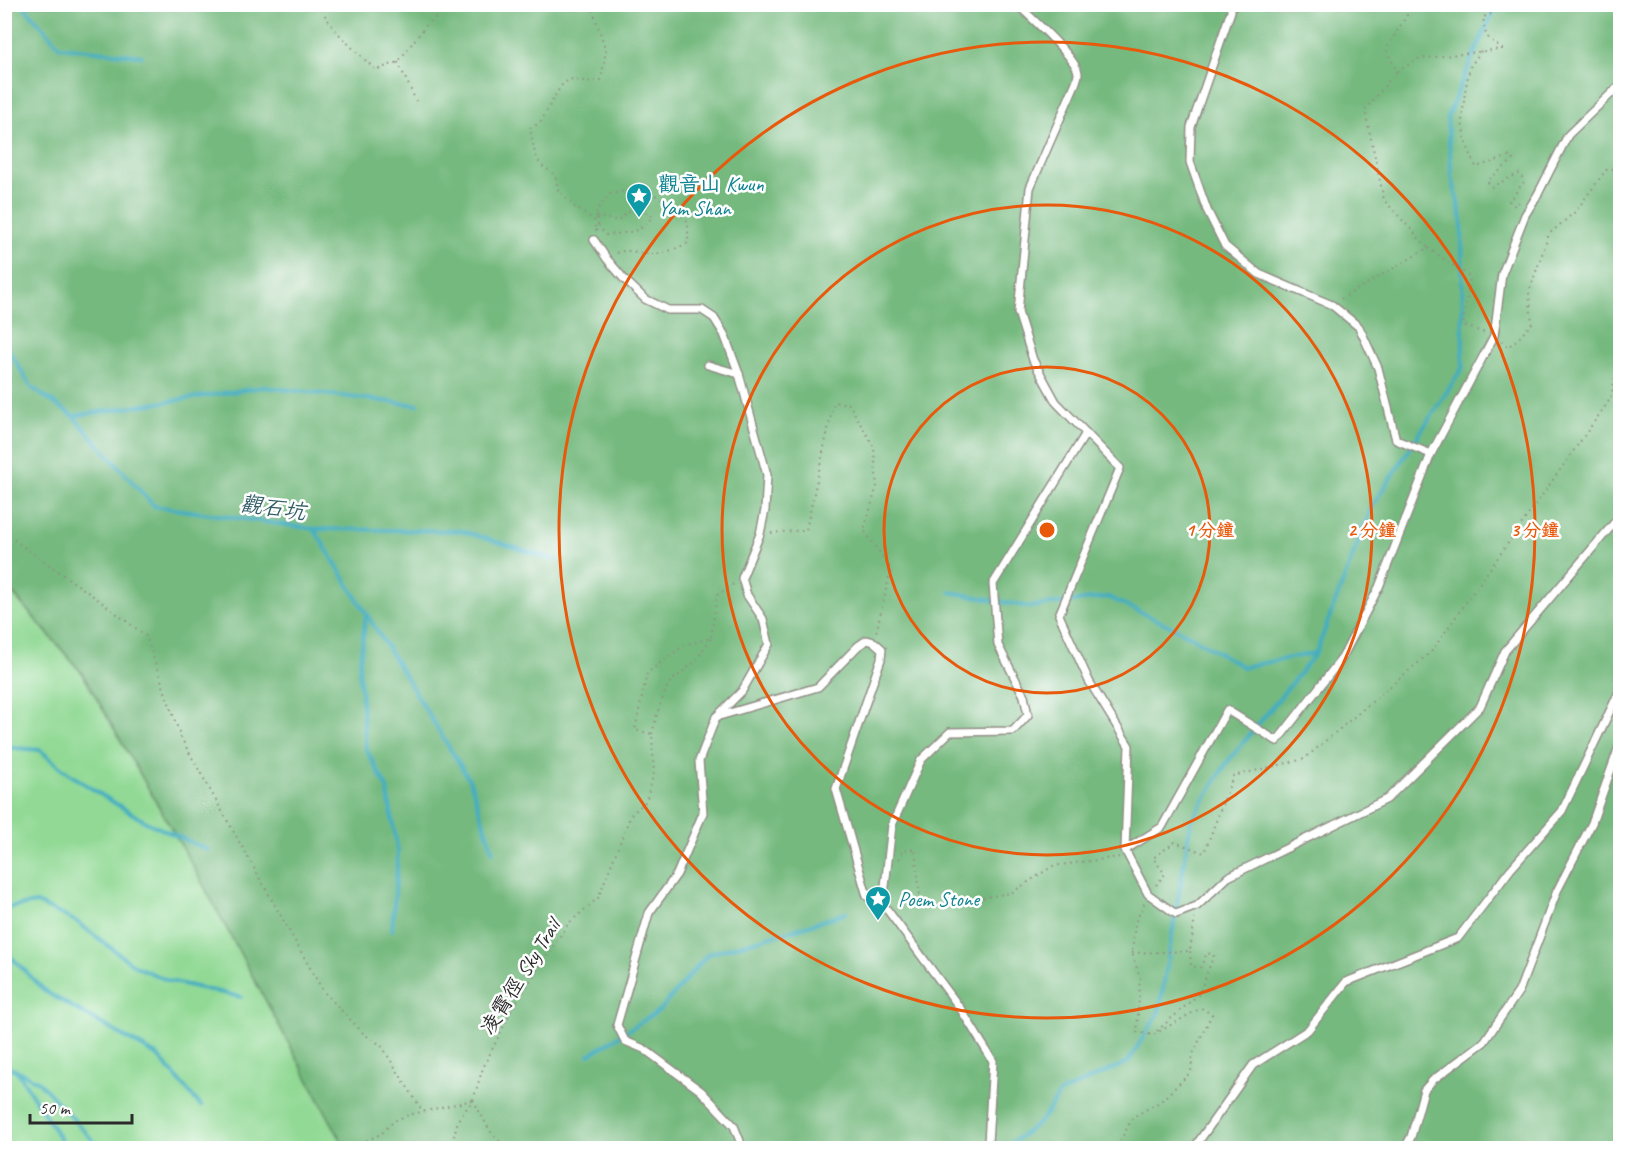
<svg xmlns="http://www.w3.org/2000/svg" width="1625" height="1153" font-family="Caveat,'LXGW WenKai TC',sans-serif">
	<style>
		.green { fill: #91d994; stroke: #5e8260; stroke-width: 1.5 }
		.forest { fill: #74b97e; stroke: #507254; stroke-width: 1.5 }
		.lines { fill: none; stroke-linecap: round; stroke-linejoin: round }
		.stream { stroke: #42adc1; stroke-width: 4 }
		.service-casing { stroke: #918e86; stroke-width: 10 }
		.path { stroke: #918e86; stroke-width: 2; stroke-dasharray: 1.5 4.5; stroke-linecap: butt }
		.service { stroke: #fff; stroke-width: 7 }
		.ring { fill: none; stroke: #e8590c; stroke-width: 3 }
		.labels { text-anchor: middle; stroke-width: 5; stroke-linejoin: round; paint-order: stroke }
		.culture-label { font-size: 21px; fill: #0d838f; stroke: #fff; text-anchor: start }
		.street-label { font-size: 21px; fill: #2b2b2b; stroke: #fff }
		.water-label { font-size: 22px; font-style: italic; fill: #345f67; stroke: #fff }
		.centre { fill: #e8590c; stroke: #fff; stroke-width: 3 }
		.ring-label { font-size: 18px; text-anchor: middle; font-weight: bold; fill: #e8590c; stroke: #fff; stroke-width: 5; stroke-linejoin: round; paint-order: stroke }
	</style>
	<rect width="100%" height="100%" fill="#fff"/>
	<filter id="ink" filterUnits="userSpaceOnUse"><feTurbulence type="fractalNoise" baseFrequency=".0167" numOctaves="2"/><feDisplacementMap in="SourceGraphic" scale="12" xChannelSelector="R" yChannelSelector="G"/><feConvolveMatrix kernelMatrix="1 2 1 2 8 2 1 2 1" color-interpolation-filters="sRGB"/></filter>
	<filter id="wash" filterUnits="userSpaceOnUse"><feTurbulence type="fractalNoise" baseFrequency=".008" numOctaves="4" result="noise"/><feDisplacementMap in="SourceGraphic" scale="24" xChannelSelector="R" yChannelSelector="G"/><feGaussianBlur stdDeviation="1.35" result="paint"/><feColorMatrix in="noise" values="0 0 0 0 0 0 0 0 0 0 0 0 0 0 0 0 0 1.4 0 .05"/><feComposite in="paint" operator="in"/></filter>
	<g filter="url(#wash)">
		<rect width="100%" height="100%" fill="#f7f1e2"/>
		<path class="green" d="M4,584L82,673L193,866L341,1140V1148H5Z"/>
		<path class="forest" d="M4,5H1620V1148H341V1140L193,866L82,673L5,584Z"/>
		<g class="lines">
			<g class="stream">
				<path d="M22,4L60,47L142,56"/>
				<path d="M4,342L31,387L73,416L154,506L314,529L470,781L493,852"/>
				<path d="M73,416L264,387L418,405"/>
				<path d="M314,529L462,531L555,560"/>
				<path d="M950,592L1029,607L1108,597L1187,634L1243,667L1315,653"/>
				<path d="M366,614L359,668L366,749L387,788L398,853L392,930"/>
				<path d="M4,747L40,750L62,769L100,794L146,822L208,850"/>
				<path d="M4,908L37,903L77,922L135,966L169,981L241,997"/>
				<path d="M4,950L46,992L158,1056L201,1106"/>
				<path d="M589,1055L660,1010L708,954L797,929L846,913"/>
				<path d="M4,1066L16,1070L39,1082L100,1148"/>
				<path d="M17,1071L66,1148"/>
				<path d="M1005,1148L1041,1121L1060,1093L1128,1062L1159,1012L1191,821L1226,764L1316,653L1371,508L1463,367L1462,220L1452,177L1447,117L1475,52L1497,4"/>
			</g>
		</g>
	</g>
	<g filter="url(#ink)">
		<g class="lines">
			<defs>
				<g id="service">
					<path d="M1017,4C1029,16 1077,58 1078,73C1078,76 1077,79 1076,82L1030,188L1018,312L1033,360L1056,402L1120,468L1059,615L1089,681L1129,746L1125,850L1162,827L1227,710L1277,741L1342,658L1379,587L1431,454L1494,336L1502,274L1525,215L1538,194L1568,135L1620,85"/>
					<path d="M1231,4V11L1191,127L1190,162L1207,210L1225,246L1259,274L1332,305L1359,327L1378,368L1396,440L1431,454"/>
					<path d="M594,240L607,259L624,279L645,299L668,310H702L714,318L724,334L739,374L767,475L765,510L760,534L742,578L747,595L763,619L769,644L742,691L716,717L818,687L858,646L867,640L874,642L882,649L881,659L836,789L867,896L883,904L892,825L921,760L950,732L1013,731L1028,715L1024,696L998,645L993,584L1086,433"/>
					<path d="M708,365L739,374"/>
					<path d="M716,717L699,761L703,813L677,874L649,913L617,1025L625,1041L644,1049L701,1091L734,1126L740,1141L739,1148"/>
					<path d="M1125,850L1148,894L1176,914L1197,906L1228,877L1387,799L1480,707L1505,651L1620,516"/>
					<path d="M883,904L960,1008L993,1061L988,1143L993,1148"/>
					<path d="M1194,1148L1253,1065L1308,1030L1346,982L1458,938L1510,870L1562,811L1620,690"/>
					<path d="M1405,1148L1411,1137L1424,1090L1433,1080L1484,1042L1519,991L1557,891L1592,823L1620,744"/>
				</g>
			</defs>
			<use href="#service" class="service-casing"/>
			<g class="path">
				<path d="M320,4C326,26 359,54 376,70L398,62L427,24L453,4"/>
				<path d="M591,4L606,51L601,80L591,82L569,79L560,87L540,123L530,128C532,137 533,149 537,158C543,174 558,166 557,189L573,206L594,220L595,227L594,231"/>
				<path d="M1481,51L1470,67L1465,91L1462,121L1465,141L1476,167L1510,156L1513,160L1487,181L1491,187L1520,173L1524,182L1509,201L1515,206L1520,201"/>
				<path d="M398,62L416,101"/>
				<path d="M1397,71L1418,59L1502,49L1486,36L1483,17L1516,4"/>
				<path d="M596,216L617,221C631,209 636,206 653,216C638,235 628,232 605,235L599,226"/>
				<path d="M596,231L598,225L596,211L610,194L641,188L681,208L688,223V243C678,248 663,254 652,254C639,254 625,247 614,254"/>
				<path d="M1428,248L1470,277L1463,325L1485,333"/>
				<path d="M1341,299L1428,248L1384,200L1365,110L1397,71L1386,49L1412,7L1430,4"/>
				<path d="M1501,341L1508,347L1520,337L1532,323L1529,292L1549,234L1575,212L1606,170L1620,168"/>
				<path d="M4,533L96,598L146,636L181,738L323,991L364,1034L381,1045L423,1112"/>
				<path d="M771,533L806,530L834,402L849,404L874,447L877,486L864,530L891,569L876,633"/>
				<path d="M652,734L657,714L668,684L695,662L711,638"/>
				<path d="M899,859L903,850L915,849L920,897L929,907L1011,893L1053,866L1119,857"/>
				<path d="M1156,885L1165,874L1153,858L1175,842L1204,853L1233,776L1304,759L1431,652L1611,398L1620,347"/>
				<path d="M1132,953L1190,951L1195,917"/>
				<path d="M1157,1031L1199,994L1214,955L1207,953L1200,968L1191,966L1190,951"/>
				<path d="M473,1100L490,1131L506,1148"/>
				<path d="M357,1148L365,1141L381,1134L394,1121L408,1115L473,1100"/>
				<path d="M451,1148L458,1120L473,1100L483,1068L513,1007L568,924L598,898L631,815L646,801L654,773L652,734L635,730L647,673L684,645L711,638L717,595L735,583"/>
				<path d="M1092,1148L1119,1143L1133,1117L1161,1101L1191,1072L1193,1054L1212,1014L1201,1008L1153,1035L1137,1032L1140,978L1132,953L1135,923L1145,902"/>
			</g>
			<use href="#service" class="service"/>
		</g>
	</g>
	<g class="ring">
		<circle cx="1047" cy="530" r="163"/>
		<circle cx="1047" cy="530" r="325"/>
		<circle cx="1047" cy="530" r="488"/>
	</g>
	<defs>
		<symbol id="sight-pin" viewBox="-11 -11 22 30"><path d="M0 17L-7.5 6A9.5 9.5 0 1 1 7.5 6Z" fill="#0f9aa8" stroke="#fff"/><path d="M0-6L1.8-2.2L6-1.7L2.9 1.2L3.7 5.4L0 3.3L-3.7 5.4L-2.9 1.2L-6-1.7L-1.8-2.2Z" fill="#fff"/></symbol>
	</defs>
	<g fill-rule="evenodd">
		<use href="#sight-pin" x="624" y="181" width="30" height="40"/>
		<use href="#sight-pin" x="863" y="884" width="30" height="40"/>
	</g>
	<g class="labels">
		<g class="culture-label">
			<text x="658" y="191">觀音山 Kwun<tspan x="658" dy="24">Yam Shan</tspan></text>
			<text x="898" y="906">Poem Stone</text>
		</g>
		<g class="street-label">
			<text transform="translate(520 977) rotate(-58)" y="7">凌霄徑 Sky Trail</text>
		</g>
		<g class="water-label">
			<text transform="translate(273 507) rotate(8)" y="8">觀石坑</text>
		</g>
	</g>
	<circle cx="1047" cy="530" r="9" class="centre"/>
	<g class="ring-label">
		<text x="1210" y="536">1 分鐘</text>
		<text x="1372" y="536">2 分鐘</text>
		<text x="1535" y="536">3 分鐘</text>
	</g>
	<rect width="1625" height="1153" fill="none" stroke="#fff" stroke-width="24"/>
	<path d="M30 1114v9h102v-9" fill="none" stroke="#2b2b2b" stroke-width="3"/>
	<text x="39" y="1114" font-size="18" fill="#2b2b2b" stroke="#ffffff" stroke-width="4.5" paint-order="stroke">50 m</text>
</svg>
